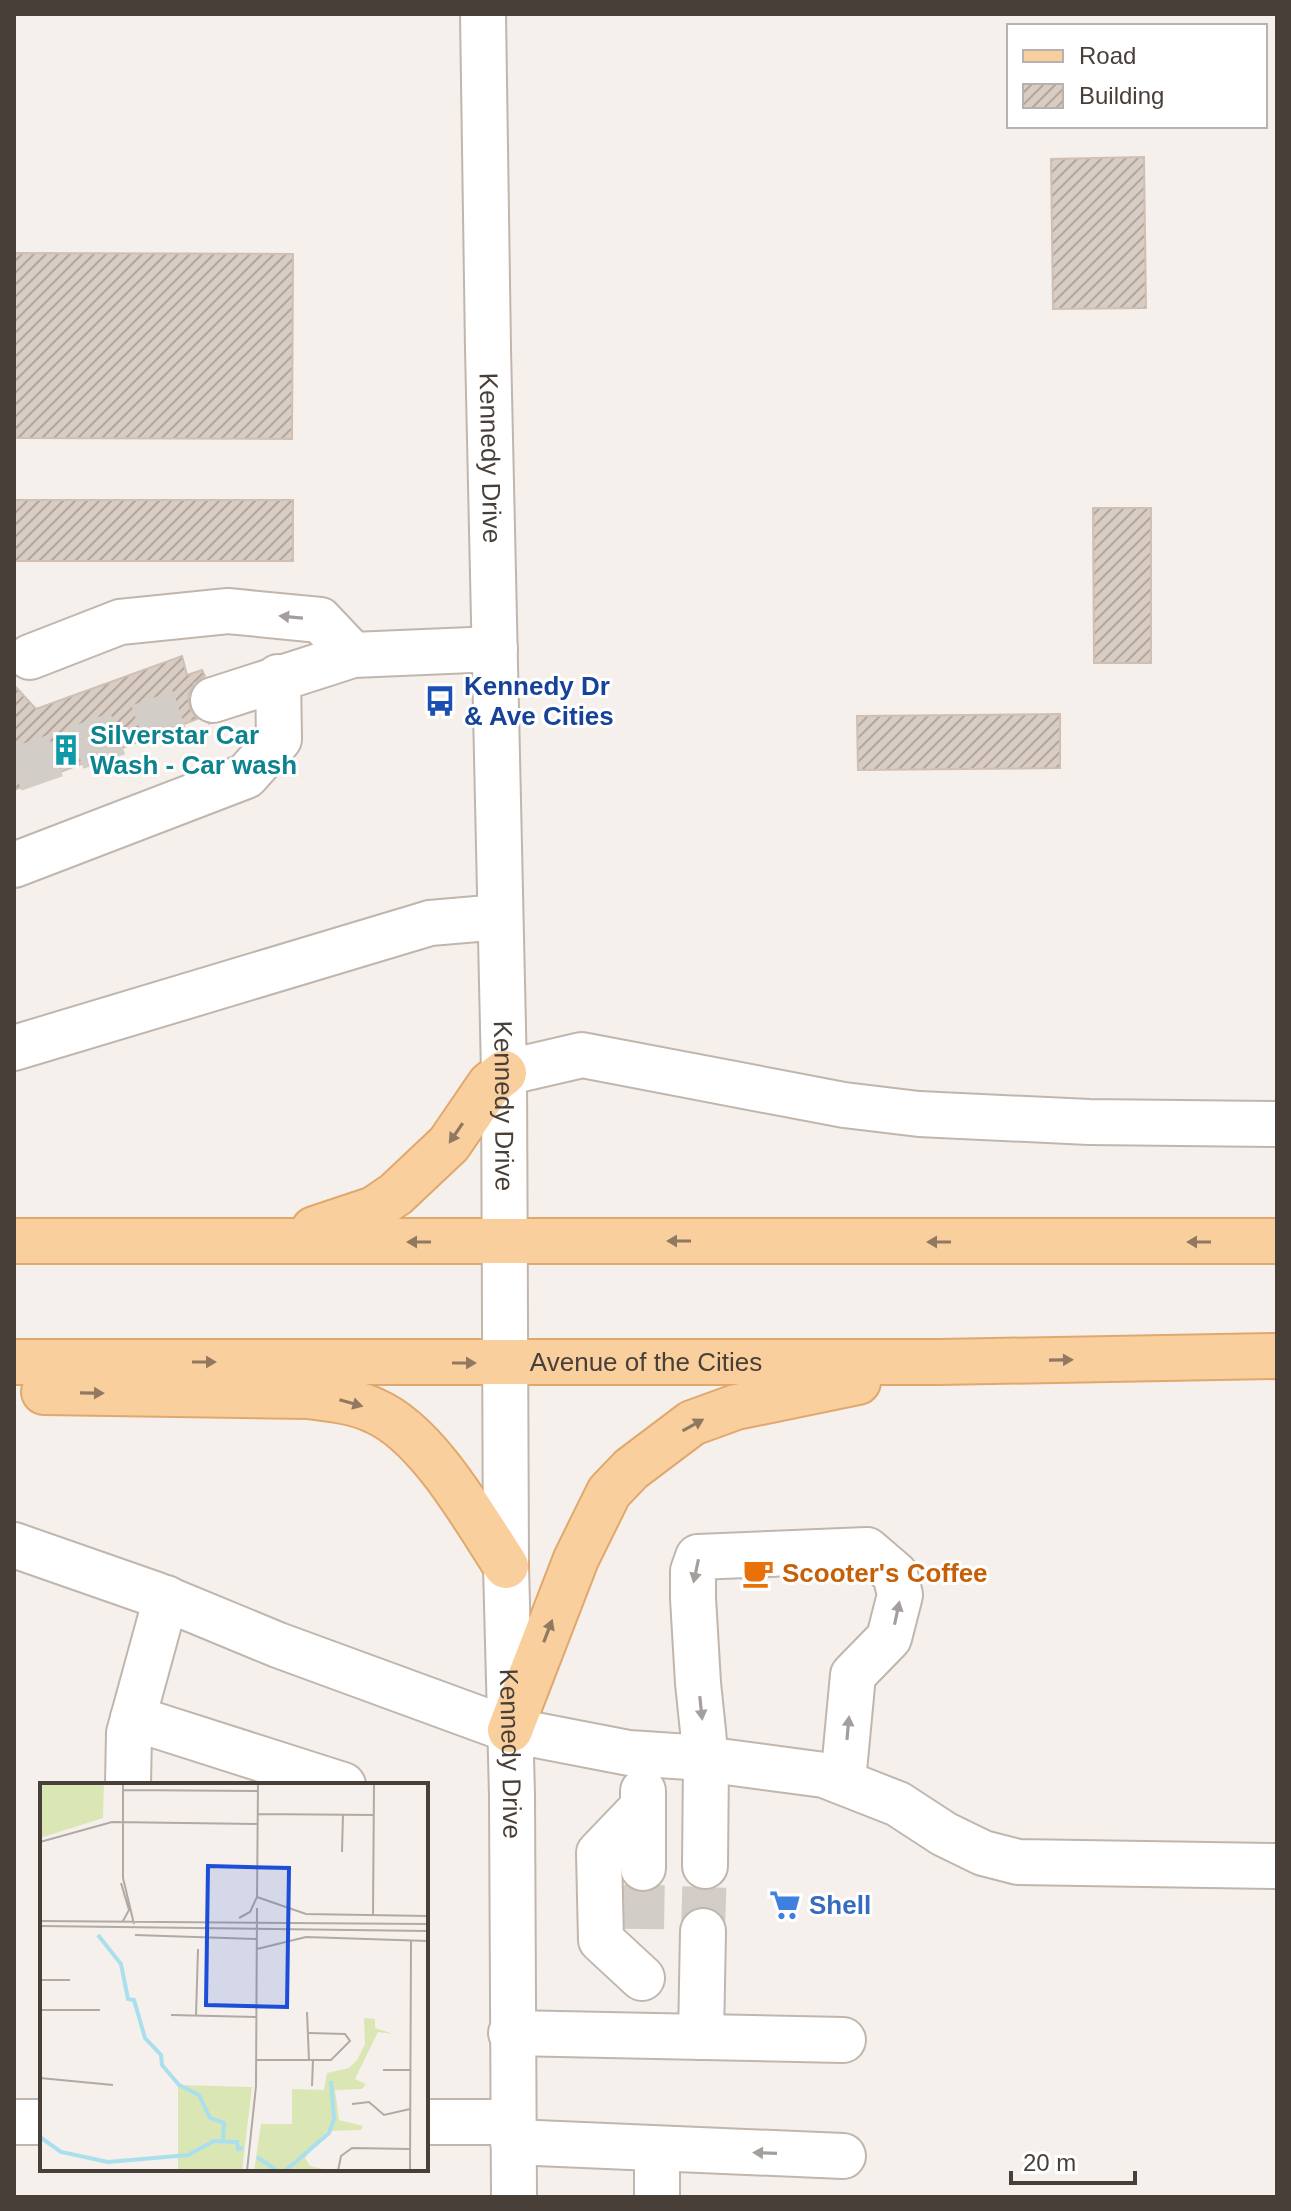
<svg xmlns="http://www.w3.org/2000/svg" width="1291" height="2211" font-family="Helvetica,sans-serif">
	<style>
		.building { fill: url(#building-hatch); stroke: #d0c0b4; stroke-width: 2 }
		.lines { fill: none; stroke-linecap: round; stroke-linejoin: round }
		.minor-tunnel { stroke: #d3cdc7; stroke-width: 44; stroke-dasharray: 44 22; stroke-linecap: butt }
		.minor-casing { stroke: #c0b6ad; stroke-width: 48 }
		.major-casing { stroke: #e0a86d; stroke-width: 48 }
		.minor { stroke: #fff; stroke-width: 44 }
		.major { stroke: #facf9e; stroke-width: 44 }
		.oneway { fill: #a49f9c }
		.oneway2 { fill: #907961 }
		.labels { text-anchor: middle; stroke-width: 6; stroke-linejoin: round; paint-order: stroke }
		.street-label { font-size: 26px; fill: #493f39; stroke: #fff }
		.transit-label { font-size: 26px; font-weight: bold; fill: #164399; stroke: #fff; text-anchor: start }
		.culture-label { font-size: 26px; font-weight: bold; fill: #0d838f; stroke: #fff; text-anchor: start }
		.food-label { font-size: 26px; font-weight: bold; fill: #c56008; stroke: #fff; text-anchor: start }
		.shop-label { font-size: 26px; font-weight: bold; fill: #366cbe; stroke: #fff; text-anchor: start }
		.inset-river { fill: none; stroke: #aadfee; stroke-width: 4 }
		.inset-road { fill: none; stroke: #b0a9a4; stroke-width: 2 }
		.view { fill: #1d4ed8; fill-opacity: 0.15; stroke: #1d4ed8; stroke-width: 4 }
		.inset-edge { fill: none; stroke: #493f39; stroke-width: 4 }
	</style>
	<defs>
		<pattern id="building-hatch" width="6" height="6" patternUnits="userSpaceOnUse" patternTransform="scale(2)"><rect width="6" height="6" fill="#d9ccc3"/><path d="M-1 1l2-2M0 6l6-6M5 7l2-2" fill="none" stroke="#b2a79f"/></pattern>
	</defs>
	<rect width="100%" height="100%" fill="#f5f0eb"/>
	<g class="building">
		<path d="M1144,157L1146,308L1053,309L1051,159Z"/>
		<path d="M14,253L293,254L292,439L14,438Z"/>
		<rect x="14" y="500" width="279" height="61"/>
		<path d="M1093,508H1151V663H1094Z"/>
		<path d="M182,656L187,675L202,670L205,676L194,684L188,696L190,708L197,719L14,790V685L36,709Z"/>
		<path d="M1060,714V768L858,770L857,716Z"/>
	</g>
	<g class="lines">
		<g class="minor-tunnel">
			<path d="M14,770L213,700"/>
			<path d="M642,1929L643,1868"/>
			<path d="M703,1931L705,1866"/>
		</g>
		<defs>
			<g id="minor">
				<path id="s1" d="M483,14L488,348L504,1073L506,1566L512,1795L514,2197"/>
				<path d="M30,657L120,622L228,611L320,620L353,655"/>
				<path d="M213,700L353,655L495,649"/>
				<path d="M14,865L246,776L279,739L278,677"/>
				<path d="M14,1048L430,923L500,917"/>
				<path d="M504,1073L582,1055L844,1105L919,1114L1089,1122L1277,1124"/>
				<path d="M14,1545L157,1595L278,1645L510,1730L629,1753L689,1757L824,1775L898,1804L944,1834L983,1853L1018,1862L1277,1866"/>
				<path d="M133,1718L343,1785"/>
				<path d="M128,1785L129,1733L166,1598"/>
				<path d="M705,1866L706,1760L698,1683L693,1598V1571L698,1557L867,1550L895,1574L900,1595L889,1638L853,1675L843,1781"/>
				<path d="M643,1868V1791"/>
				<path d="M642,1978L601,1940L599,1853L643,1807"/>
				<path d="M511,2033L843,2040"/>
				<path d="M701,2037L703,1931"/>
				<path d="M14,2122H42"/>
				<path d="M426,2122H513"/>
				<path d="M513,2142L843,2156"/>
				<path d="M657,2197V2149"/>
			</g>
			<g id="major">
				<path d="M314,1229L374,1209L396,1194L449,1144L490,1084L504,1073"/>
				<path d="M14,1241H1277"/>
				<path id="s2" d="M14,1362H939L1277,1356"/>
				<path d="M44,1392L308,1396C331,1399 354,1401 375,1411C428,1434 475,1519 506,1566"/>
				<path d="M510,1730L576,1559L609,1492L631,1469L692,1423L736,1407L858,1382"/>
			</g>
		</defs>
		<use href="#minor" class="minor-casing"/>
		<use href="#major" class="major-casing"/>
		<use href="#minor" class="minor"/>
		<use href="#major" class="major"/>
	</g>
	<defs><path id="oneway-solid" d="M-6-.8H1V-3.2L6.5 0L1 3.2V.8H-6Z" transform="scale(2)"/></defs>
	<g class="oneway">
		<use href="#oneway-solid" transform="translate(291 617) rotate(-175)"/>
		<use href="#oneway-solid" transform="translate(696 1571) rotate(102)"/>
		<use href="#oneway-solid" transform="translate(897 1613) rotate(-78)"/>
		<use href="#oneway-solid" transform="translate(701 1708) rotate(84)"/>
		<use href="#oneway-solid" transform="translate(848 1728) rotate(-85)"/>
		<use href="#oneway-solid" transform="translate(765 2153) rotate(-178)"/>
	</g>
	<g class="oneway2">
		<use href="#oneway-solid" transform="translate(456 1133) rotate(124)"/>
		<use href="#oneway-solid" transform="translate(679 1241) rotate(-180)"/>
		<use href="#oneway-solid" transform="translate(419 1242) rotate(-180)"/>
		<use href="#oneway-solid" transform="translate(939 1242) rotate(-180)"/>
		<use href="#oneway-solid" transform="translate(1199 1242) rotate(180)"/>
		<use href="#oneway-solid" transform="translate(1061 1360) rotate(-1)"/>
		<use href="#oneway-solid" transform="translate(204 1362)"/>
		<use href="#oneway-solid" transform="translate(464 1363)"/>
		<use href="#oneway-solid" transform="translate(92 1393) rotate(1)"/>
		<use href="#oneway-solid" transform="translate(351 1403) rotate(16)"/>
		<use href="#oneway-solid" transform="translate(693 1425) rotate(-29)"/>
		<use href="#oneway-solid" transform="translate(548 1631) rotate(-69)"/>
	</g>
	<defs>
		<symbol id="bus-bare" viewBox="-9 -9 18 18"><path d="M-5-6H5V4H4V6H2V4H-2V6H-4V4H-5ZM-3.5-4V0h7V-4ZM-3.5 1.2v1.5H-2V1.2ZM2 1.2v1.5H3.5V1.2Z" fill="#1a4fb4" stroke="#fff" stroke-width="2.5" paint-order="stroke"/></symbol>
		<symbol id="building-bare" viewBox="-9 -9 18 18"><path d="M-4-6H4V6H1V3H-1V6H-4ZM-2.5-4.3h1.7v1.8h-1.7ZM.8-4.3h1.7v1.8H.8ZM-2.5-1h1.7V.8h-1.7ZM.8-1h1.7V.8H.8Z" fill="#0f9aa8" stroke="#fff" stroke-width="2.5" paint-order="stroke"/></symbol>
		<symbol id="cafe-bare" viewBox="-9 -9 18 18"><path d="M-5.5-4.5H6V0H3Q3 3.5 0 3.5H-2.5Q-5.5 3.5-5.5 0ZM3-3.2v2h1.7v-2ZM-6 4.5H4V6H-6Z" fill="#e8710a" stroke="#fff" stroke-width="2.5" paint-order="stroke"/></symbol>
		<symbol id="supermarket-bare" viewBox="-9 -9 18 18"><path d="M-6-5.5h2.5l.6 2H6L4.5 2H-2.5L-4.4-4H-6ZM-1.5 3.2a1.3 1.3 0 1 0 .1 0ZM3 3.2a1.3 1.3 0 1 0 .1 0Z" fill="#3f7fe0" stroke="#fff" stroke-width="2.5" paint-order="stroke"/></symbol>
	</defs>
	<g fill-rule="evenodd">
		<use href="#bus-bare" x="418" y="679" width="44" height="44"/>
		<use href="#building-bare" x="44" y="728" width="44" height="44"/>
		<use href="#cafe-bare" x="736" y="1551" width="44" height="44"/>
		<use href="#supermarket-bare" x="763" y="1883" width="44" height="44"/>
	</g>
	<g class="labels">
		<g class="street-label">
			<text dy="9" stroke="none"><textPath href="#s1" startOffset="444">Kennedy Drive</textPath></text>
			<text dy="9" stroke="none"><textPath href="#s1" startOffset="1092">Kennedy Drive</textPath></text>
			<text dy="9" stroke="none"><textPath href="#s2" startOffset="632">Avenue of the Cities</textPath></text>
			<text dy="9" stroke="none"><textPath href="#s1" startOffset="1740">Kennedy Drive</textPath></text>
		</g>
		<g class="transit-label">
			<text x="464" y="695">Kennedy Dr<tspan x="464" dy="30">&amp; Ave Cities</tspan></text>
		</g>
		<g class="culture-label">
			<text x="90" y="744">Silverstar Car<tspan x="90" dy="30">Wash - Car wash</tspan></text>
		</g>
		<g class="food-label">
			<text x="782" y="1582">Scooter's Coffee</text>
		</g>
		<g class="shop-label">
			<text x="809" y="1914">Shell</text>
		</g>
	</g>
	<g transform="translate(40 1783)">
		<rect width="388" height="388" fill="#f5f0eb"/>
		<path d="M0,0H64L63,35L0,55Z" fill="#dae7b5"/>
		<path d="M324,235L335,236V245L354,251L338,249L315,296L326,301L322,306L295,307L299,337L323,343L321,347L287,348L265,375L270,383L291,388H214L221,341H252V306L284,307L287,290L309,285L317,277L325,261ZM138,302L212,304L202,388H138Z" fill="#dae7b5"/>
		<path class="inset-river" d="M58,152L81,181L88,216L94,217L105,255L121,272L122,282L139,302L159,312L170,335L184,340L183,359M0,354L21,369L68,379L148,372L174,358L197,359L198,366L203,365M217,374L238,388M245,388L289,350L294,336L291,298"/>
		<path class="inset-road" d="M83,0V95L94,141M83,7L218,8M218,31L334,32M0,59L72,39L218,41M302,69L303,31M81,100L89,127L83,138M217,114L266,131L388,133M217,115L218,0M333,132L334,0M199,135L210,129L217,114M0,138L388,141M0,143L388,148M95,152L216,156M217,166L266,154L388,158M0,197H30M0,227H60M267,229L269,277M131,232L217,234M156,232L158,166M216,277H291L310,258L305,251L269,250M343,287H370M0,295L73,302M272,303L273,277M312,321L329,319L344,332L370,326M207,388L216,303L217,125M298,388L301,373L312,365L370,366M370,388L371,158"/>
		<path class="view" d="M168,83L249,85L247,224L166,222Z"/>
		<rect width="388" height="388" class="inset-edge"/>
	</g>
	<rect width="1291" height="2211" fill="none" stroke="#493f39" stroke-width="32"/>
	<rect x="1007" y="24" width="260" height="104" fill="#ffffff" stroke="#b6b2b0" stroke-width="2"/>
	<rect x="1023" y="50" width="40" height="12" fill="#facf9e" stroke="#b6b2b0" stroke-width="2"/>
	<text x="1079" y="64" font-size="24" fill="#493f39">Road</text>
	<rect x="1023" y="84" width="40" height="24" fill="url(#building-hatch)" stroke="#b6b2b0" stroke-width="2"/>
	<text x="1079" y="104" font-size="24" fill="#493f39">Building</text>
	<path d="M1011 2171v12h124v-12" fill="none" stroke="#493f39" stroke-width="4"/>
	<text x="1023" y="2171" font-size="24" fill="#493f39" stroke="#ffffff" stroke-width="6" paint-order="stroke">20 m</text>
</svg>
